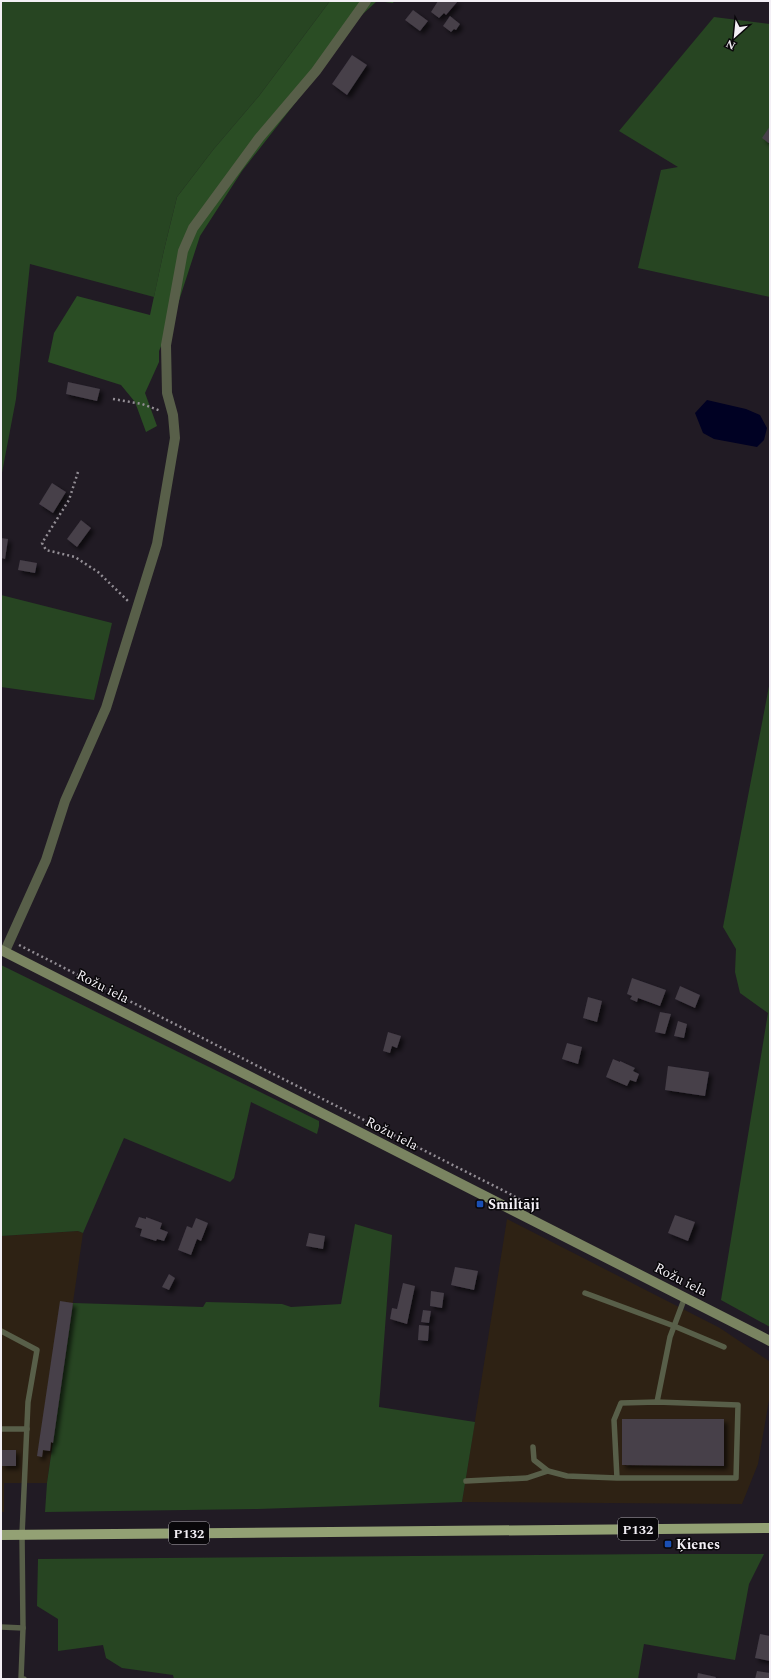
<svg xmlns="http://www.w3.org/2000/svg" width="771" height="1680" font-family="Spectral,serif">
	<style>
		.industrial { fill: #2e2214 }
		.green { fill: #274522 }
		.forest { fill: #2a4d24 }
		.water { fill: #000123 }
		.building { fill: #463f49; filter: url(#shadow) }
		.lines { fill: none; stroke-linecap: round; stroke-linejoin: round }
		.path { stroke: #938e95; stroke-width: 2.5; stroke-dasharray: 2 3; stroke-linecap: butt }
		.lane { stroke: #585f49; stroke-width: 5.5 }
		.street { stroke: #585f49; stroke-width: 10 }
		.secondary { stroke: #7a8461; stroke-width: 10 }
		.primary { stroke: #93a174; stroke-width: 10 }
		.transit-dot { fill: #1a4fb4; stroke: #09070a; stroke-width: 1.5 }
		.labels { text-anchor: middle; stroke-width: 3; stroke-linejoin: round; paint-order: stroke }
		.shield { fill: #09070a; stroke: #ada9ae; stroke-width: 1 }
		.shield-label { font-size: 13px; font-weight: bold; fill: #f3eff5 }
		.street-label { font-size: 14px; fill: #f3eff5; stroke: #09070a }
		.poi-label { font-size: 14px; font-weight: bold; fill: #f3eff5; stroke: #09070a; text-anchor: start }
	</style>
	<defs>
		<filter id="shadow"><feDropShadow dx="3.5" dy="3.5" stdDeviation="2" flood-color="#0009"/></filter>
	</defs>
	<rect width="100%" height="100%" fill="#211b24"/>
	<g class="industrial">
		<path d="M507,1219L720,1328L769,1361L770,1394L758,1464L742,1504L462,1502Z"/>
		<path d="M78,1231L83,1233L47,1483H4V1512H1V1236Z"/>
	</g>
	<g class="green">
		<path d="M1,1H330L259,96L213,150L177,197L164,250L154,297L30,264L16,399L1,478Z"/>
		<path d="M714,17L770,24V297L638,268L661,170L678,167L619,131Z"/>
		<path d="M1,595L112,623L94,700L1,687Z"/>
		<path d="M770,681V1327L721,1300L768,1013L740,993L735,972L736,949L723,927Z"/>
		<path d="M1,965L319,1121V1126L317,1134L251,1102L234,1178L230,1182L124,1138L83,1233L78,1231L1,1236Z"/>
		<path d="M355,1224L392,1235L379,1407L475,1422L462,1502L258,1509L45,1512L47,1483L73,1303L203,1307L206,1302L282,1304L291,1307L341,1304Z"/>
		<path d="M660,1554H764L749,1584L735,1660L644,1644L638,1679H174L173,1675L122,1668L106,1658L103,1645L58,1651V1619L37,1606L38,1559Z"/>
	</g>
	<path class="forest" d="M330,1H394L393,3L377,1L352,24L310,84L242,171L200,236L173,319L159,351V362L145,393L157,426L146,432L135,402L121,385L48,362L54,333L77,296L150,315L164,250L177,197L213,150L259,96Z"/>
	<path class="water" d="M707,400L746,409L760,415L767,428L764,440L757,447L714,439L703,433L695,413Z"/>
	<g class="building">
		<path d="M438,1H458L446,15L444,13L439,18L431,12Z"/>
		<path d="M413,10L428,21L420,31L405,20Z"/>
		<path d="M450,16L460,24L456,30L454,29L451,32L443,26Z"/>
		<path d="M352,55L367,65L347,95L332,84Z"/>
		<path d="M770,126V144L762,138Z"/>
		<path d="M68,382L100,389L97,401L66,394Z"/>
		<path d="M52,483L66,492L53,513L39,504Z"/>
		<path d="M81,520L91,528L77,547L67,539Z"/>
		<path d="M1,538L8,539L5,559L1,558Z"/>
		<path d="M20,560L37,563L35,573L18,570Z"/>
		<path d="M632,978L666,990L660,1006L638,998L637,1002L630,999L632,996L627,994Z"/>
		<path d="M680,986L700,995L695,1008L675,999Z"/>
		<path d="M588,997L602,1001L597,1022L583,1018Z"/>
		<path d="M660,1012L671,1014L665,1034L655,1032Z"/>
		<path d="M678,1021L687,1024L684,1038L674,1036Z"/>
		<path d="M388,1032L401,1036L397,1048L392,1046L390,1053L383,1051Z"/>
		<path d="M567,1043L582,1047L578,1064L562,1059Z"/>
		<path d="M613,1059L620,1062V1061L635,1068L633,1071L639,1074L636,1082L630,1080L627,1086L606,1077Z"/>
		<path d="M668,1066L709,1072L705,1096L665,1090Z"/>
		<path d="M675,1215L695,1222L688,1241L668,1233Z"/>
		<path d="M139,1217L146,1219V1217L162,1223L160,1229L168,1232L164,1241L157,1239L156,1241L140,1236L142,1229L135,1227Z"/>
		<path d="M196,1218L208,1223L201,1241L197,1239L191,1255L178,1250L187,1226L192,1228Z"/>
		<path d="M309,1233L325,1236L323,1249L306,1246Z"/>
		<path d="M455,1267L478,1271L474,1290L451,1285Z"/>
		<path d="M169,1274L175,1278L169,1290L162,1287Z"/>
		<path d="M403,1283L415,1286L407,1324L390,1319L392,1308L397,1309Z"/>
		<path d="M431,1291L444,1293L442,1308L430,1306Z"/>
		<path d="M60,1301L73,1303L53,1443L51,1442L50,1451L43,1450L42,1457L37,1456Z"/>
		<path d="M423,1310L431,1311L429,1323L421,1322Z"/>
		<path d="M419,1325L429,1326L428,1341L418,1340Z"/>
		<path d="M622,1419H724V1466L622,1465Z"/>
		<rect x="1" y="1450" width="15" height="16"/>
		<path d="M760,1634L770,1636V1661L755,1658Z"/>
		<path d="M757,1671L770,1673V1679H755Z"/>
		<path d="M698,1673L716,1677L715,1679H697Z"/>
	</g>
	<g class="lines">
		<g class="path">
			<path d="M113,399L142,404L161,411"/>
			<path d="M78,472L69,500L42,543L46,550L75,557L98,572L128,601"/>
			<path d="M19,945L510,1194L530,1205"/>
		</g>
		<g class="lane">
			<path d="M585,1293L674,1326L724,1347"/>
			<path d="M1,1331L37,1350L28,1402L22,1535L23,1628L21,1679H24"/>
			<path d="M657,1402L670,1337L685,1297"/>
			<path d="M1,1429H27"/>
			<path d="M533,1447L534,1460L548,1471L567,1476L617,1478H736L738,1405L657,1402L621,1403L614,1420L617,1478"/>
			<path d="M466,1481L527,1478L548,1471"/>
			<path d="M1,1627L23,1628"/>
		</g>
		<path class="street" d="M5,951L46,860L65,801L106,708L157,544L175,438L173,415L167,393L166,345L183,251L193,228L259,138L316,71L366,1"/>
		<path class="secondary" d="M1,950L770,1341"/>
		<path class="primary" d="M1,1535L770,1528"/>
	</g>
	<g class="transit-dot">
		<rect x="476" y="1200" width="8" height="8" rx="2"/>
		<rect x="664" y="1540" width="8" height="8" rx="2"/>
	</g>
	<g class="labels">
		<g class="shield">
			<rect x="618" y="1518" width="40" height="22" rx="3"/>
			<rect x="169" y="1522" width="40" height="22" rx="3"/>
		</g>
		<g class="shield-label">
			<text x="638" y="1534">P132</text>
			<text x="189" y="1538">P132</text>
		</g>
		<g class="street-label">
			<text transform="translate(103 986) rotate(27)" y="5">Rožu iela</text>
			<text transform="translate(392 1133) rotate(27)" y="5">Rožu iela</text>
			<text transform="translate(681 1279) rotate(27)" y="5">Rožu iela</text>
		</g>
		<g class="poi-label">
			<text x="488" y="1209">Smiltāji</text>
			<text x="676" y="1549">Ķienes</text>
		</g>
	</g>
	<rect width="771" height="1680" fill="none" stroke="#f3eff5" stroke-width="4"/>
	<g transform="translate(735 36) rotate(207)" stroke="#09070a" stroke-width="3" paint-order="stroke">
	<path d="M0-3L7 15L0 10L-7 15Z" fill="#f3eff5"/>
	<text y="-6" font-size="11" font-weight="bold" text-anchor="middle" fill="#f3eff5">N</text>
	</g>
</svg>
